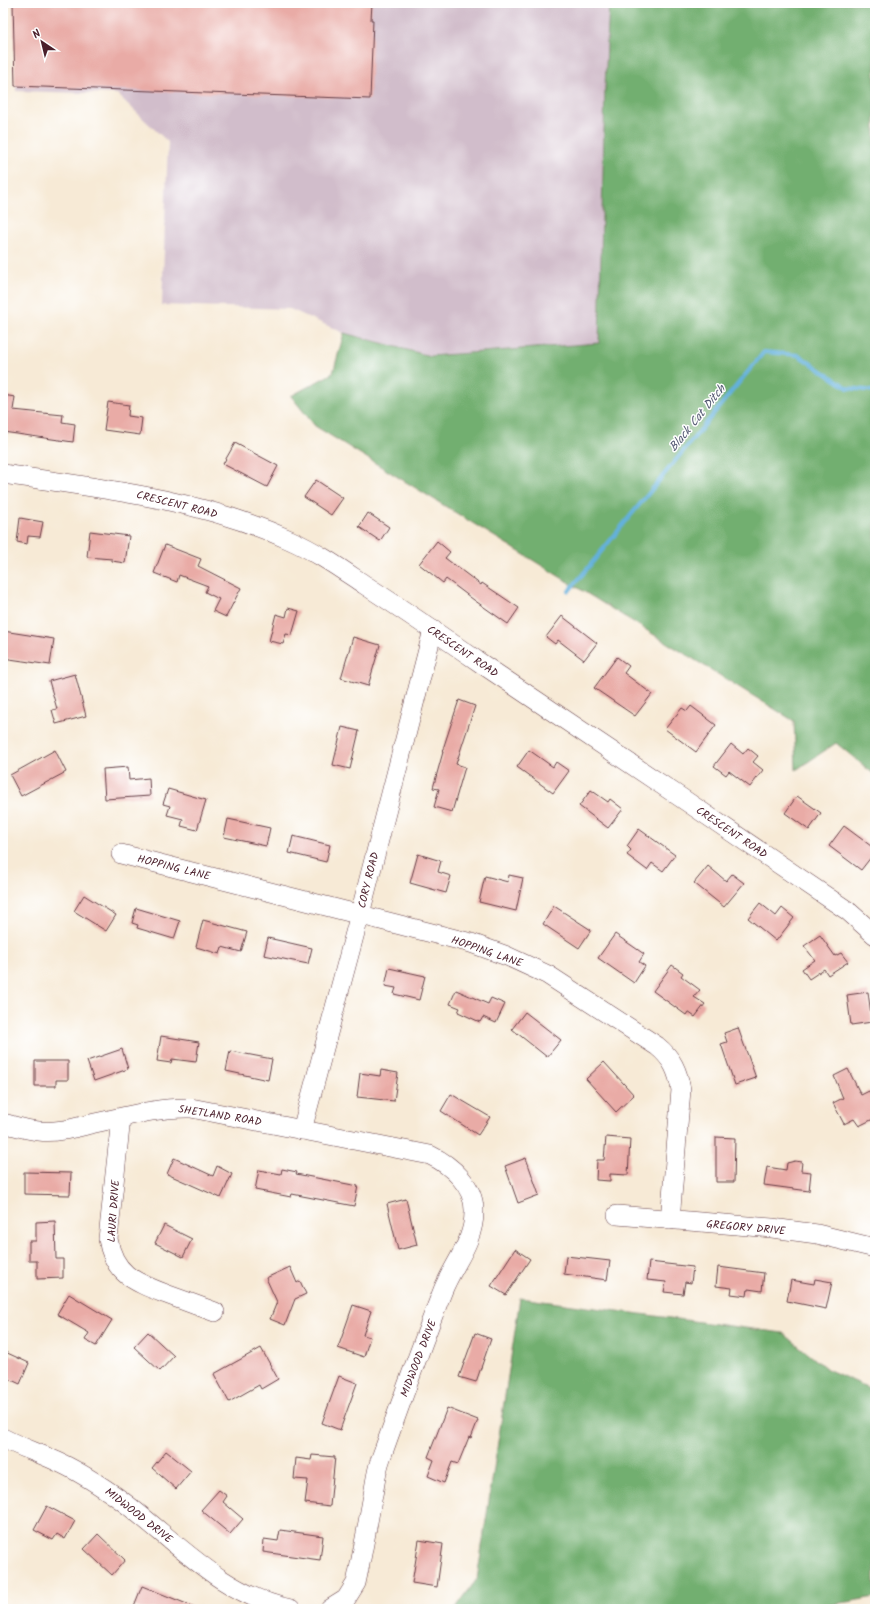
<svg xmlns="http://www.w3.org/2000/svg" width="878" height="1612" font-family="Kalam,sans-serif">
	<style>
		.industrial { fill: #d1bdcb }
		.forest { fill: #72af6f; stroke: #5e674d }
		.lines { fill: none; stroke-linecap: round; stroke-linejoin: round }
		.stream { stroke: #63b1dd; stroke-width: 4 }
		.building { fill: #e9aba6 }
		.minor-casing { stroke: #643d45; stroke-width: 20 }
		.minor { stroke: #fff; stroke-width: 19 }
		.labels { text-anchor: middle; stroke-width: 3; stroke-linejoin: round; paint-order: stroke }
		.street-label { font-size: 11px; fill: #4a1f2b; stroke: #fff }
		.water-label { font-size: 12px; font-style: italic; fill: #545972; stroke: #fff }
	</style>
	<rect width="100%" height="100%" fill="#fff"/>
	<filter id="ink" filterUnits="userSpaceOnUse"><feTurbulence type="fractalNoise" baseFrequency=".025" numOctaves="2"/><feDisplacementMap in="SourceGraphic" scale="8" xChannelSelector="R" yChannelSelector="G"/><feConvolveMatrix kernelMatrix="1 2 1 2 8 2 1 2 1" color-interpolation-filters="sRGB"/></filter>
	<filter id="wash" filterUnits="userSpaceOnUse"><feTurbulence type="fractalNoise" baseFrequency=".012" numOctaves="4" result="noise"/><feDisplacementMap in="SourceGraphic" scale="16" xChannelSelector="R" yChannelSelector="G"/><feGaussianBlur stdDeviation="0.9" result="paint"/><feColorMatrix in="noise" values="0 0 0 0 0 0 0 0 0 0 0 0 0 0 0 0 0 1.4 0 .05"/><feComposite in="paint" operator="in"/></filter>
	<g filter="url(#wash)">
		<rect width="100%" height="100%" fill="#f7ead6"/>
		<path class="industrial" d="M19,3H609L605,87L599,344L430,356L344,333L290,309L162,305L168,142L117,94L16,91Z"/>
		<g class="forest">
			<path d="M609,3H875V775L836,743L796,770L794,721L315,426L291,396L333,373L344,333L430,356L599,343L605,87Z"/>
			<path d="M520,1298L783,1333L827,1369L871,1389L875,1388V1597L808,1609H455L477,1579Z"/>
		</g>
		<g class="lines">
			<path class="stream" d="M569,591L764,352L798,355L848,388L875,391"/>
		</g>
		<g id="blocks">
			<g class="building">
				<path d="M13,3H372L371,20H373L370,99L15,86Z"/>
				<path d="M3,395L15,397L13,410L63,415L62,422L75,424L73,442L3,432Z"/>
				<path d="M108,402L129,405L128,416L142,418L140,435L104,430Z"/>
				<path d="M235,443L278,466L267,487L223,464Z"/>
				<path d="M316,480L343,498L331,515L304,497Z"/>
				<path d="M368,513L389,527L380,541L359,527Z"/>
				<path d="M20,518L43,522L40,537L28,536L27,544L17,542Z"/>
				<path d="M90,531L129,536L125,563L112,561V559L87,557Z"/>
				<path d="M437,541L450,552L445,558L481,585L482,583L519,608L508,624L474,600L446,579L443,583L419,564Z"/>
				<path d="M165,545L201,559L198,566L241,588L226,617L213,611L219,599L205,592L208,586L179,575L177,582L154,573Z"/>
				<path d="M288,608L299,611L292,635L286,634L283,644L269,641L276,614L286,617Z"/>
				<path d="M562,616L597,643L584,660L558,640L555,644L546,637Z"/>
				<path d="M3,631L54,639L50,665L3,658Z"/>
				<path d="M353,637L380,645L368,686L341,678Z"/>
				<path d="M617,657L629,666L624,673L652,694L635,716L594,688Z"/>
				<path d="M75,674L86,716L56,724L52,710L57,709L49,681Z"/>
				<path d="M459,700L475,706L456,764L465,767L452,812L434,807L439,789L433,788L443,752H442Z"/>
				<path d="M691,706L716,725L696,752L665,729L682,708L687,711Z"/>
				<path d="M342,727L359,731L350,769L333,765Z"/>
				<path d="M731,744L743,754L748,748L758,756L753,762L763,770L750,787L729,771L726,775L714,766Z"/>
				<path d="M55,750L66,772L21,796L10,775Z"/>
				<path d="M529,750L553,767L556,762L569,771L553,793L517,767Z"/>
				<path d="M128,767L129,780L149,778L150,796L105,799L103,769Z"/>
				<path d="M168,789L206,800L197,830L181,826L183,819L167,815L170,806L163,804Z"/>
				<path d="M591,790L608,802L610,799L623,809L608,828L579,806Z"/>
				<path d="M797,796L821,813L809,830L785,813Z"/>
				<path d="M228,819L270,828L266,846L224,837Z"/>
				<path d="M844,826L875,849V852L861,870L829,846Z"/>
				<path d="M639,829L675,855L663,871L652,863L647,870L627,855L631,850L627,846Z"/>
				<path d="M293,836L330,845L326,862L289,853Z"/>
				<path d="M418,854L441,861L438,872L451,876L446,893L410,883Z"/>
				<path d="M708,866L726,881L732,874L744,883L724,907L694,883Z"/>
				<path d="M509,875L523,878L516,911L479,902L485,876L508,882Z"/>
				<path d="M84,895L116,915L106,931L74,911Z"/>
				<path d="M760,903L776,916L782,908L794,918L776,941L748,918Z"/>
				<path d="M554,906L591,930L579,948L543,924Z"/>
				<path d="M136,908L180,921L174,939L137,928L138,925L132,923Z"/>
				<path d="M203,920L247,932L241,952L222,947L220,954L196,947Z"/>
				<path d="M615,934L644,954L639,962L645,966L634,983L598,958Z"/>
				<path d="M820,935L835,956L841,953L848,962L828,975L824,969L809,979L802,969L815,960L804,946Z"/>
				<path d="M268,938L312,948L308,964L264,955Z"/>
				<path d="M672,965L683,973L681,976L700,990L694,997L705,1004L695,1017L688,1012L686,1015L653,991Z"/>
				<path d="M389,968L425,976L419,1000L394,994L396,988L385,986Z"/>
				<path d="M456,990L488,1004L491,998L505,1004L496,1023L483,1017L480,1022L458,1012L460,1008L450,1004Z"/>
				<path d="M868,992L872,1022L851,1025L847,995Z"/>
				<path d="M525,1012L561,1040L547,1057L512,1029Z"/>
				<path d="M738,1028L756,1078L735,1085L721,1044L727,1042L724,1033Z"/>
				<path d="M161,1036L199,1042L196,1062L172,1059L171,1063L157,1061Z"/>
				<path d="M122,1049L128,1069L94,1081L87,1061Z"/>
				<path d="M230,1051L272,1059L268,1080L226,1071Z"/>
				<path d="M35,1061H68V1080H56V1086H35Z"/>
				<path d="M604,1062L634,1095L616,1112L586,1079Z"/>
				<path d="M848,1069L861,1095L869,1091L875,1100V1118L859,1126L854,1119L844,1124L833,1103L843,1098L834,1076Z"/>
				<path d="M381,1070L398,1073L394,1101L357,1097L360,1073L380,1076Z"/>
				<path d="M451,1094L490,1117L478,1135L441,1111Z"/>
				<path d="M606,1137L630,1139L628,1175L610,1174V1181L596,1180L597,1160H604Z"/>
				<path d="M716,1137L735,1138L734,1182H716Z"/>
				<path d="M174,1158L213,1176L217,1166L232,1174L221,1198L167,1174Z"/>
				<path d="M526,1158L539,1195L518,1203L505,1166Z"/>
				<path d="M795,1161L802,1162L801,1171L811,1172L809,1191L764,1185L767,1167L786,1170L787,1163Z"/>
				<path d="M282,1169L297,1172L296,1174L358,1186L354,1206L292,1194L291,1197L255,1190L259,1170L281,1174Z"/>
				<path d="M24,1172L71,1173L70,1195L24,1194Z"/>
				<path d="M406,1199L417,1245L398,1250L387,1204Z"/>
				<path d="M55,1221L56,1259H63V1278L37,1279V1261H29V1241H36V1222Z"/>
				<path d="M164,1225L192,1239L183,1257L155,1243Z"/>
				<path d="M515,1249L530,1259L506,1295L491,1286Z"/>
				<path d="M566,1256L610,1261L607,1280L564,1274Z"/>
				<path d="M649,1262L693,1267L691,1283L685,1282L683,1294L664,1292L666,1282L647,1280Z"/>
				<path d="M290,1267L297,1283L300,1281L306,1294L295,1299L285,1325L270,1319L277,1302L266,1278Z"/>
				<path d="M718,1267L764,1273L762,1291L748,1289L747,1296L731,1294L732,1288L716,1286Z"/>
				<path d="M815,1279L832,1282L826,1309L787,1301L791,1280L814,1284Z"/>
				<path d="M69,1294L112,1320L96,1346L85,1340L89,1333L57,1314Z"/>
				<path d="M353,1305L371,1311L363,1335L370,1337L364,1357L338,1348Z"/>
				<path d="M148,1332L174,1356L160,1371L134,1347Z"/>
				<path d="M475,1333L491,1339L476,1382L459,1377Z"/>
				<path d="M261,1348L278,1379L261,1389L259,1385L229,1402L214,1374Z"/>
				<path d="M3,1351L29,1363L20,1384L3,1376Z"/>
				<path d="M339,1376L357,1383L340,1430L322,1423Z"/>
				<path d="M447,1408L478,1420L471,1438L469,1437L458,1464L452,1462L444,1483L428,1476L434,1460L428,1457Z"/>
				<path d="M166,1451L191,1471L176,1489L152,1468Z"/>
				<path d="M312,1455L335,1457L330,1506L305,1503L308,1480L294,1479L296,1458L311,1460Z"/>
				<path d="M219,1490L227,1496L223,1502L243,1519L230,1534L201,1510Z"/>
				<path d="M47,1506L75,1521L65,1539L57,1534L53,1540L34,1530Z"/>
				<path d="M280,1530L323,1536L320,1560L263,1552L264,1539L278,1541Z"/>
				<path d="M98,1534L125,1560L112,1575L84,1549Z"/>
				<path d="M419,1540L443,1544L437,1587L412,1583Z"/>
				<path d="M142,1586L197,1608V1609H141L134,1606Z"/>
			</g>
		</g>
	</g>
	<g filter="url(#ink)">
		<use href="#blocks" fill-opacity="0" stroke="#643d45" stroke-width="1"/>
		<g class="lines">
			<defs>
				<g id="minor">
					<path d="M3,474C100,488 200,499 290,540C317,552 341,569 365,585C405,611 443,637 482,664C605,746 726,828 848,911L875,935"/>
					<path d="M121,854L471,943L507,956L548,975L657,1046C672,1058 678,1071 681,1090L670,1220"/>
					<path d="M121,1118L108,1239C114,1275 135,1282 166,1294C182,1300 199,1306 215,1312"/>
					<path d="M3,1123C15,1126 27,1130 39,1131C57,1133 74,1128 91,1124C124,1117 157,1107 191,1108L430,1155C451,1165 475,1186 474,1212C474,1242 454,1263 443,1290C421,1346 401,1402 381,1458C376,1471 375,1486 372,1500C367,1528 362,1556 356,1583L346,1599L330,1609"/>
					<path d="M302,1130L360,914L433,630"/>
					<path d="M617,1215L772,1228L817,1234L875,1248"/>
					<path d="M3,1438C20,1447 39,1453 56,1461C77,1470 95,1482 114,1495C171,1535 219,1595 291,1609"/>
				</g>
			</defs>
			<use href="#minor" class="minor-casing"/>
			<use href="#minor" class="minor"/>
		</g>
	</g>
	<g class="labels">
		<g class="street-label">
			<text transform="translate(177 504) rotate(14)" y="4">CRESCENT ROAD</text>
			<text transform="translate(463 651) rotate(34)" y="4">CRESCENT ROAD</text>
			<text transform="translate(732 832) rotate(34)" y="4">CRESCENT ROAD</text>
			<text transform="translate(174 867) rotate(14)" y="4">HOPPING LANE</text>
			<text transform="translate(368 880) rotate(-76)" y="4">CORY ROAD</text>
			<text transform="translate(487 951) rotate(19)" y="4">HOPPING LANE</text>
			<text transform="translate(220 1115) rotate(9)" y="4">SHETLAND ROAD</text>
			<text transform="translate(113 1211) rotate(-86)" y="4">LAURI DRIVE</text>
			<text transform="translate(746 1227) rotate(5)" y="4">GREGORY DRIVE</text>
			<text transform="translate(418 1358) rotate(-69)" y="4">MIDWOOD DRIVE</text>
			<text transform="translate(139 1515) rotate(38)" y="4">MIDWOOD DRIVE</text>
		</g>
		<g class="water-label">
			<text transform="translate(697 418) rotate(-51)" y="4">Black Cat Ditch</text>
		</g>
	</g>
	<rect width="878" height="1612" fill="none" stroke="#fff" stroke-width="16"/>
	<g transform="translate(42 42) rotate(325)" stroke="#ffffff" stroke-width="3" paint-order="stroke">
	<path d="M0-3L7 15L0 10L-7 15Z" fill="#4a1f2b"/>
	<text y="-6" font-size="11" font-weight="bold" text-anchor="middle" fill="#4a1f2b">N</text>
	</g>
</svg>
